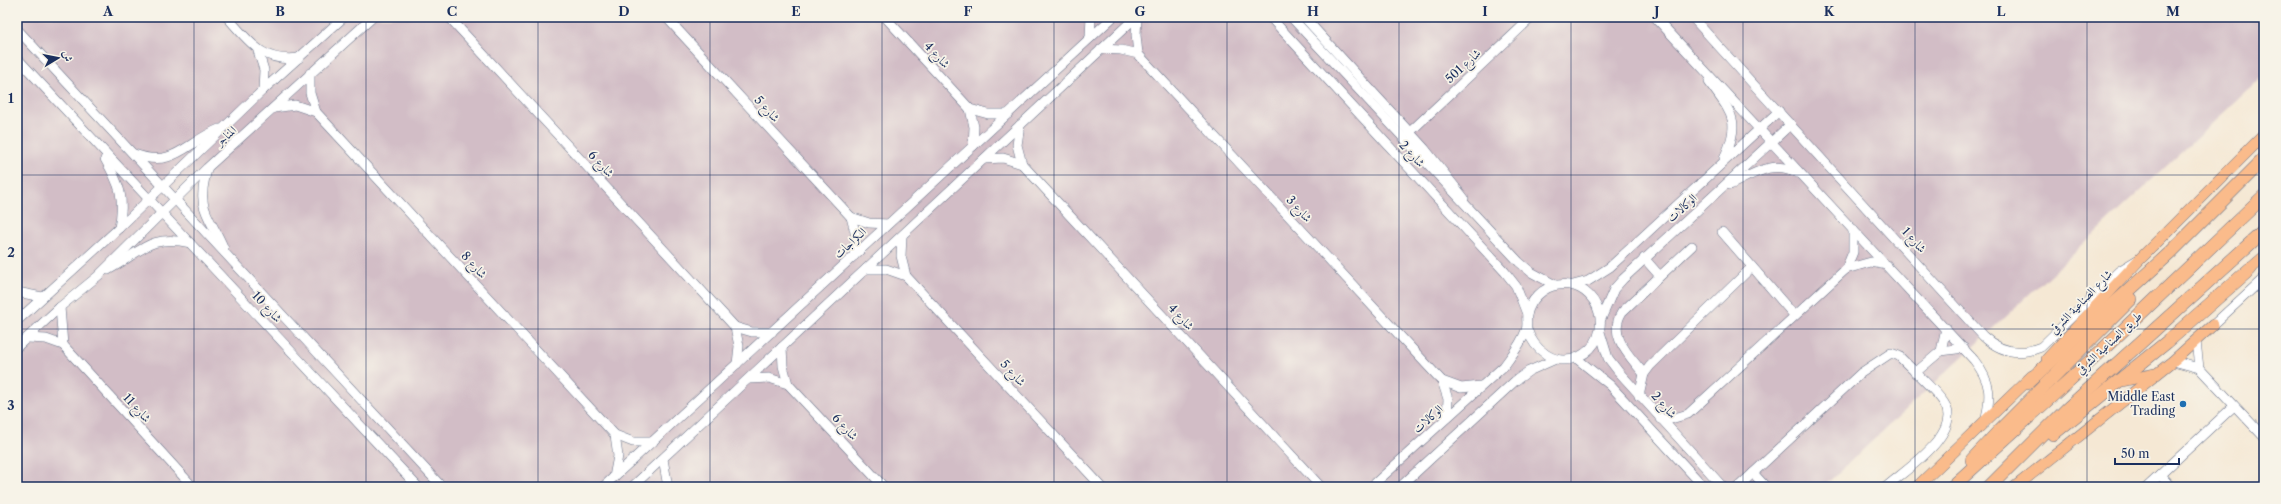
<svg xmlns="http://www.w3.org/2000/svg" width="2281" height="504" font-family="'Libre Caslon Text',Amiri,serif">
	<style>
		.industrial { fill: #d2bdc6 }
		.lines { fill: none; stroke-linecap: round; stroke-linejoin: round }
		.minor-casing { stroke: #677087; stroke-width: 10 }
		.major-casing { stroke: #677087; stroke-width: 12 }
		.highway-casing { stroke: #677087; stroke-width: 14 }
		.minor { stroke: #fff; stroke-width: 9 }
		.major { stroke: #fabb8b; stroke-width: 11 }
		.highway { stroke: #fabb8b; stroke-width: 13 }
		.grid { fill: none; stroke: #1b2f5e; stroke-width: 1; stroke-opacity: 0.55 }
		.poi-dot { fill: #1f6fb2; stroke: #f7f3e8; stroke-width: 1.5 }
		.labels { text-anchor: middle; stroke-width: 3.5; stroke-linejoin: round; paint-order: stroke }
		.street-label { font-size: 12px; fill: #1b2f5e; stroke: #f7f3e8 }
		.poi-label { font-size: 12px; fill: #1b2f5e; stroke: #f7f3e8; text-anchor: end }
		.neatline { fill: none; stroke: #1b2f5e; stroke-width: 1.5 }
		.grid-label { font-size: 13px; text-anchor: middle; font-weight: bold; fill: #1b2f5e }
	</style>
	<rect width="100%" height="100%" fill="#f7f3e8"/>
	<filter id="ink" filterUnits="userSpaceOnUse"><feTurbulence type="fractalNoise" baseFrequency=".025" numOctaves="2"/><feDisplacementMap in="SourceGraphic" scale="8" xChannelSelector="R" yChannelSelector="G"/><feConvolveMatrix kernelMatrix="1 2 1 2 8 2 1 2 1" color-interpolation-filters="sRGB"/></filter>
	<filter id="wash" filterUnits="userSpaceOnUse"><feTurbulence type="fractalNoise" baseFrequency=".012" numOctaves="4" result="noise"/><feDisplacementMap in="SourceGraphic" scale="16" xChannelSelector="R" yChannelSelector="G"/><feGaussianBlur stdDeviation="0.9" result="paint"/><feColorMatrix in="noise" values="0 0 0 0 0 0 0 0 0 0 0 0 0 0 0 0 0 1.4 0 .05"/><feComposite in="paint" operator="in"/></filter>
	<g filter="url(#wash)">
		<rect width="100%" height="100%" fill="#f5e8d4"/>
		<path class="industrial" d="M17,17H2264V75L1823,487H17Z"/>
	</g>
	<g filter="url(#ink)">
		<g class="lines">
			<defs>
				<g id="minor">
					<path d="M227,17C250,42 262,63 299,58"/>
					<path d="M449,17L735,327L739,346L737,364"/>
					<path d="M666,17L851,217L869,223L888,224"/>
					<path d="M885,17L970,109L988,114H1008"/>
					<path d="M1137,17L1136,35L1138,54"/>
					<path d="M1270,17L1505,272L1516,286L1527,314"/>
					<path d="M1291,17L1519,262L1531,272L1555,285"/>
					<path d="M1304,17L1425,149L1464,198"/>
					<path d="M1655,17L1974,360C1992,383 1991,396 1985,423"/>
					<path d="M1692,17L1983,336C2000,352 2019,356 2041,347L2119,271L2137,260"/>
					<path d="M17,29L442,487"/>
					<path d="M1090,38L1091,17"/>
					<path d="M1101,49L1121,50L1138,54L1442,381L1448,399L1447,417"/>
					<path d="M258,51L264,70L263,90"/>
					<path d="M17,58L418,487"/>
					<path d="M310,73V93L316,112"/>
					<path d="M1709,82C1731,113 1742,120 1724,158"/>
					<path d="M274,108L295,105L316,112L615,435L633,442H653"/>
					<path d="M970,109L974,127L973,146"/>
					<path d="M1020,125L1017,145L1022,164L1321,487"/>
					<path d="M1410,132L1532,17"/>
					<path d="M134,154C174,169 185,143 219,129"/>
					<path d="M105,159C120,185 125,197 119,228"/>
					<path d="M984,159L1003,158L1022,164"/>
					<path d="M207,170C195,210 210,215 224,249"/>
					<path d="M1730,185C1753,174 1773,159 1798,173"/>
					<path d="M851,217L856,236L854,256"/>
					<path d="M1722,232L1794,315"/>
					<path d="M902,236L901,256L906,276"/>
					<path d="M1644,258L1659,275"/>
					<path d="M866,269H886L906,276L1102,487"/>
					<path d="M1846,269L1853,252V229"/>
					<path d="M108,270C140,253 150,233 190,243"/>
					<path d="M1573,285L1588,281L1610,267L1779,111"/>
					<path d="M17,292L42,297"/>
					<path d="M60,307L63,345"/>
					<path d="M1601,319L1614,289L1623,279L1791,124"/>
					<path d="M17,321L119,228L263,90L344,17"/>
					<path d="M2213,325L2264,278"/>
					<path d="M735,327L752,332H772"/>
					<path d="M1600,332L1608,358L1618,371L1723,487"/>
					<path d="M28,338L46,339L63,345L193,487"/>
					<path d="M2196,341L2199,368"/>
					<path d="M17,347L60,307L98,276L207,168L373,17"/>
					<path d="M782,347L783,366L788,384L884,487"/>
					<path d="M1941,351L1946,328"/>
					<path d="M1941,351L1964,348"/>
					<path d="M1576,358L1610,385L1704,487"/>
					<path d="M2173,361L2199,368L2264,437"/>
					<path d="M1915,373L1941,351"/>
					<path d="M1644,374C1630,356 1607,336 1622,312L1692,246"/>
					<path d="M749,379L769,378L788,384"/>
					<path d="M1442,381L1461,388L1481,386"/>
					<path d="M1639,396L1644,374L1650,366L1752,267"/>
					<path d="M1660,419H1671L1688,414L1846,269L1871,262L1887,265"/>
					<path d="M663,459L668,487"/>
					<path d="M1753,473L1766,487"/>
					<path d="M2160,475L2171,487"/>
					<path d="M614,477L618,456L615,435"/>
					<path d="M603,487L1113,17"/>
					<path d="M632,487L1136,17"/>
					<path d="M636,487H652"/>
					<path d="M1371,487L1504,366C1512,355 1522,343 1526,330C1528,325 1526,320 1527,315C1530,300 1543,287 1558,285C1600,279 1618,339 1578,357C1555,367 1534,350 1527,329"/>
					<path d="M1400,487L1515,381L1529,371L1556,359"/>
					<path d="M1738,487L1861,373L1891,353L1899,356C1911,369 1936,390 1944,403C1964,433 1905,470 1886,487"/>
					<path d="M2147,487L2234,406"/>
				</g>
				<g id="major">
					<path d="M2250,269L2264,257"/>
					<path d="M2047,359L2140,259L2264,135"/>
					<path d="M2118,382L2154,374"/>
					<path d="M1917,487L2032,376"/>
					<path d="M2015,487L2173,361L2213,325"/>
				</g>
				<g id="highway">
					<path d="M2027,383L2170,253L2264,159"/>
					<path d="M2053,434L2167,342L2250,269"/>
					<path d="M1972,460L2000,430L2131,299"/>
					<path d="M1952,487L2099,353L2264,196"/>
					<path d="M1989,487L2067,409L2264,231"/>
				</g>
			</defs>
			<use href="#minor" class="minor-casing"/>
			<use href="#major" class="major-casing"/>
			<use href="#highway" class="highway-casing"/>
			<use href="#minor" class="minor"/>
			<use href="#major" class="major"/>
			<use href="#highway" class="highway"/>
		</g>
	</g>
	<path class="grid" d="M194,17V487M366,17V487M538,17V487M710,17V487M882,17V487M1054,17V487M1227,17V487M1399,17V487M1571,17V487M1743,17V487M1915,17V487M2087,17V487M17,175H2264M17,329H2264"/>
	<circle class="poi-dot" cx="2183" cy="404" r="4"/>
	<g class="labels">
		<g class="street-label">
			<text transform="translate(937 55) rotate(47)" y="4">شارع 4</text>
			<text transform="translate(1463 66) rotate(-43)" y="4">شارع 501</text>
			<text transform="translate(767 109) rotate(47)" y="4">شارع 5</text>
			<text transform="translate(226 136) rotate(-42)" y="4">المناجر</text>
			<text transform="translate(1412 154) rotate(47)" y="4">شارع 2</text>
			<text transform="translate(601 164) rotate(47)" y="4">شارع 6</text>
			<text transform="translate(1682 208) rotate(-42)" y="4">الوكالات</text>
			<text transform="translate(1299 209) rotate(47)" y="4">شارع 3</text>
			<text transform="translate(1914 240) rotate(48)" y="4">شارع 1</text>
			<text transform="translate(850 243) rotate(-43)" y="4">الكراجات</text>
			<text transform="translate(474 265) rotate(47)" y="4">شارع 8</text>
			<text transform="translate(2081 302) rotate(-46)" y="4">شارع الصناعية الشرقي</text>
			<text transform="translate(267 307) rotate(47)" y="4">شارع 10</text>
			<text transform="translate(1181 317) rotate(47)" y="4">شارع 4</text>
			<text transform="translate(2109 343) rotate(-43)" y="4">طريق الصناعية الشرقي</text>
			<text transform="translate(1013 373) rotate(47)" y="4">شارع 5</text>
			<text transform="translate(1664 405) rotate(48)" y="4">شارع 2</text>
			<text transform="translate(137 408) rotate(47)" y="4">شارع 11</text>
			<text transform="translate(1428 419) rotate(-42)" y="4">الوكالات</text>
			<text transform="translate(845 427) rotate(47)" y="4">شارع 6</text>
		</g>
		<g class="poi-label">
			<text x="2175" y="401">Middle East<tspan x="2175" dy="14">Trading</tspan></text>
		</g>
	</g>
	<rect width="2281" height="504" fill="none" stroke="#f7f3e8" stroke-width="44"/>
	<g transform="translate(58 58) rotate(80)" stroke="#f7f3e8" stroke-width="3" paint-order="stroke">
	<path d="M0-3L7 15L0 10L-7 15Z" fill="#1b2f5e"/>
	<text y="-6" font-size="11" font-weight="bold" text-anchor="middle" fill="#1b2f5e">ش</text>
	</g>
	<path d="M2115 458v6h64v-6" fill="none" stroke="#1b2f5e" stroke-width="2"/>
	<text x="2121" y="458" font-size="12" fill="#1b2f5e" stroke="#f7f3e8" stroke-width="3" paint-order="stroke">50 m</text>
	<rect x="22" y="22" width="2237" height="460" class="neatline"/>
	<g class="grid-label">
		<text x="108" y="16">A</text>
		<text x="280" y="16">B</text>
		<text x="452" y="16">C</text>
		<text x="624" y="16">D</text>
		<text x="796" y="16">E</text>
		<text x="968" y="16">F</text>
		<text x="1140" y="16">G</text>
		<text x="1313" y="16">H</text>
		<text x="1485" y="16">I</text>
		<text x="1657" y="16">J</text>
		<text x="1829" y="16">K</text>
		<text x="2001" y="16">L</text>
		<text x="2173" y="16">M</text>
		<text x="11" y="103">1</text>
		<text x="11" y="257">2</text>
		<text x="11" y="410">3</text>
	</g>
</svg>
